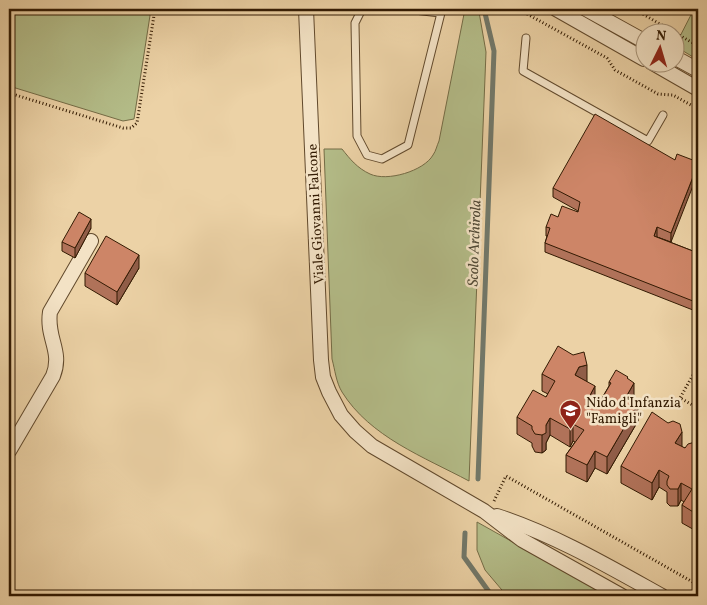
<svg xmlns="http://www.w3.org/2000/svg" width="707" height="605" font-family="Vollkorn,serif">
	<style>
		.green { fill: #b4bd89; stroke: #746c46 }
		.lines { fill: none; stroke-linecap: round; stroke-linejoin: round }
		.stream { stroke: #71786a; stroke-width: 5 }
		.lane-casing { stroke: #61492c; stroke-width: 9 }
		.street-casing { stroke: #61492c; stroke-width: 16 }
		.path { stroke: #331b03; stroke-width: 3; stroke-dasharray: 1 2.5; stroke-linecap: butt }
		.lane { stroke: #f3e2c5; stroke-width: 7 }
		.street { stroke: #f3e2c5; stroke-width: 14 }
		.wall { fill: #b07259; stroke: #331b03 }
		.shaded-wall { fill: #905d48; stroke: #331b03 }
		.building { fill: #cd8567; stroke: #331b03 }
		.labels { text-anchor: middle; stroke-width: 5; stroke-linejoin: round; paint-order: stroke }
		.street-label { font-size: 14px; fill: #331b03; stroke: #f3e2c5 }
		.poi-label { font-size: 14px; fill: #331b03; stroke: #f3e2c5; text-anchor: start }
		.water-label { font-size: 15px; font-style: italic; fill: #524a37; stroke: #f3e2c5 }
	</style>
	<rect width="100%" height="100%" fill="#ecd2a6"/>
	<filter id="stains"><feTurbulence type="fractalNoise" baseFrequency=".004" numOctaves="4"/><feColorMatrix values="0 0 0 0 .2 0 0 0 0 .09 0 0 0 0 .02 0 0 0 .5 -.17"/></filter>
	<radialGradient id="worn" r=".72"><stop offset=".6" stop-color="#630" stop-opacity="0"/><stop offset="1" stop-color="#630" stop-opacity=".3"/></radialGradient>
	<g class="green">
		<path d="M9,9H151L134,119L123,121L9,86Z"/>
		<path d="M465,9H475L479,12L486,52L469,481C424,457 370,437 342,392C336,382 335,370 332,359L324,149H342C350,159 357,168 370,174C387,182 424,171 433,155C436,151 437,145 439,141Z"/>
		<path d="M694,9H698V60L675,46Z"/>
		<path d="M477,522L609,596H507L485,570L477,550Z"/>
	</g>
	<g class="lines">
		<g class="stream">
			<path d="M478,479L494,51L484,9"/>
			<path d="M465,533L464,557L492,596"/>
		</g>
		<defs>
			<g id="lane">
				<path d="M364,9L361,11L355,23L357,136L367,155L382,159L408,145L442,9"/>
				<path d="M406,9L440,13"/>
				<path d="M526,38L523,71L648,141L663,115"/>
			</g>
			<g id="street">
				<path d="M306,9L321,360L323,377L329,392L341,415L355,431L372,446L484,511L522,540L622,596"/>
				<path d="M556,9L644,59"/>
				<path d="M586,9L644,41"/>
				<path d="M674,57L698,70"/>
				<path d="M651,62L698,89"/>
				<path d="M9,451L53,376C63,351 46,338 50,312L91,241"/>
				<path d="M497,516C555,535 608,566 662,596"/>
			</g>
		</defs>
		<use href="#lane" class="lane-casing"/>
		<use href="#street" class="street-casing"/>
		<g class="path">
			<path d="M518,9L607,58L615,70L658,94L673,95L698,109"/>
			<path d="M634,9L698,46"/>
			<path d="M9,93L123,128H131L137,123L155,9"/>
			<path d="M698,366L680,398L698,408"/>
			<path d="M494,501L506,476L698,585"/>
		</g>
		<use href="#lane" class="lane"/>
		<use href="#street" class="street"/>
	</g>
	<g class="wall">
		<path d="M675,160L671,242L657,237L698,253V312L545,252V243L547,236H546V227L558,217L578,212V211L553,197V188Z"/>
		<path d="M91,228L75,258L62,251V242Z"/>
		<path d="M139,268L117,305L85,286V273Z"/>
		<path d="M542,374L587,382L595,403L598,405L609,386V382L628,379L634,400V402L638,421L607,474L595,468L587,482L566,472V455L575,442L573,441L570,447L550,435L546,443V450L542,453L535,452L532,446V443L517,434V417L546,397L548,394L542,391Z"/>
		<path d="M698,444V532L682,523V505L684,502L681,500L678,506H670L667,503V492L659,487L652,500L621,483V466L682,447L685,448Z"/>
	</g>
	<g class="shaded-wall">
		<path d="M698,164V173L671,242V233Z"/>
		<path d="M91,219V228L75,258V248Z"/>
		<path d="M657,227V236L654,245V236Z"/>
		<path d="M139,255V268L117,305V292Z"/>
		<path d="M587,365V382L575,375L579,367Z"/>
		<path d="M634,383V400L626,415V397Z"/>
		<path d="M595,386V404L588,399Z"/>
		<path d="M638,404V421L607,474V457Z"/>
		<path d="M550,418V435L546,443V450L542,453V435L546,425Z"/>
		<path d="M573,424V441L570,447V429Z"/>
		<path d="M682,432V449L675,443Z"/>
		<path d="M595,451V468L587,482V465Z"/>
		<path d="M659,470V487L652,500V483Z"/>
		<path d="M681,483V500L678,506V489Z"/>
	</g>
	<g class="building">
		<path d="M595,114L675,160L677,154L698,162V164L671,233L657,227L654,236L698,253V303L545,243L550,228L546,227L551,214L558,217L562,206L578,212L580,202L553,188Z"/>
		<path d="M79,212L91,219L75,248L62,242Z"/>
		<path d="M106,236L139,255L117,292L85,273Z"/>
		<path d="M558,346L573,355L584,352L587,365L579,367L575,375L595,386L588,399L598,405L611,383L609,382L616,370L628,377L627,378L634,383L626,397L638,404L607,457L595,451L587,465L566,455L584,430L573,424L570,429L550,418L546,425V433L542,435L535,434L532,429V426L517,417L533,390L546,397L555,381L542,374Z"/>
		<path d="M652,412L668,423L673,421L680,424L682,432L675,443L685,448L688,444L695,442L698,444V453L697,456H698V515L682,505L692,489L681,483L678,489H670L667,485V481L669,476L659,470L652,483L621,466Z"/>
	</g>
	<defs>
		<symbol id="school-pin" viewBox="-11 -11 22 30"><path d="M0 17L-7.5 6A9.5 9.5 0 1 1 7.5 6Z" fill="#8f2418" stroke="#f3e2c5"/><path d="M0-5L7-2L0 1L-7-2ZM-4 1L0 2.5L4 1V4Q0 6-4 4Z" fill="#fff"/></symbol>
	</defs>
	<g fill-rule="evenodd">
		<use href="#school-pin" x="558" y="398" width="25" height="34"/>
	</g>
	<g class="labels">
		<g class="street-label">
			<text transform="translate(315 214) rotate(-93)" y="5">Viale Giovanni Falcone</text>
		</g>
		<g class="poi-label">
			<text x="586" y="407">Nido d'Infanzia<tspan x="586" dy="16">"Famigli"</tspan></text>
		</g>
		<g class="water-label">
			<text transform="translate(474 243) rotate(-88)" y="5">Scolo Archirola</text>
		</g>
	</g>
	<rect width="707" height="605" fill="none" stroke="#ecd2a6" stroke-width="30"/>
	<rect x="10" y="10" width="687" height="585" fill="none" stroke="#331b03" stroke-width="2.5"/>
	<rect x="15" y="15" width="677" height="575" fill="none" stroke="#331b03"/>
	<g transform="translate(660 48) rotate(5)"><circle r="24" fill="#f3e2c5" stroke="#a69277"/>
	<path d="M0-4L9 19L0 12L-9 19Z" fill="#8f2418"/>
	<text y="-8" font-size="14" font-weight="bold" text-anchor="middle" fill="#331b03">N</text>
	</g>
	<rect width="100%" height="100%" filter="url(#stains)"/>
	<rect width="100%" height="100%" fill="url(#worn)"/>
</svg>
